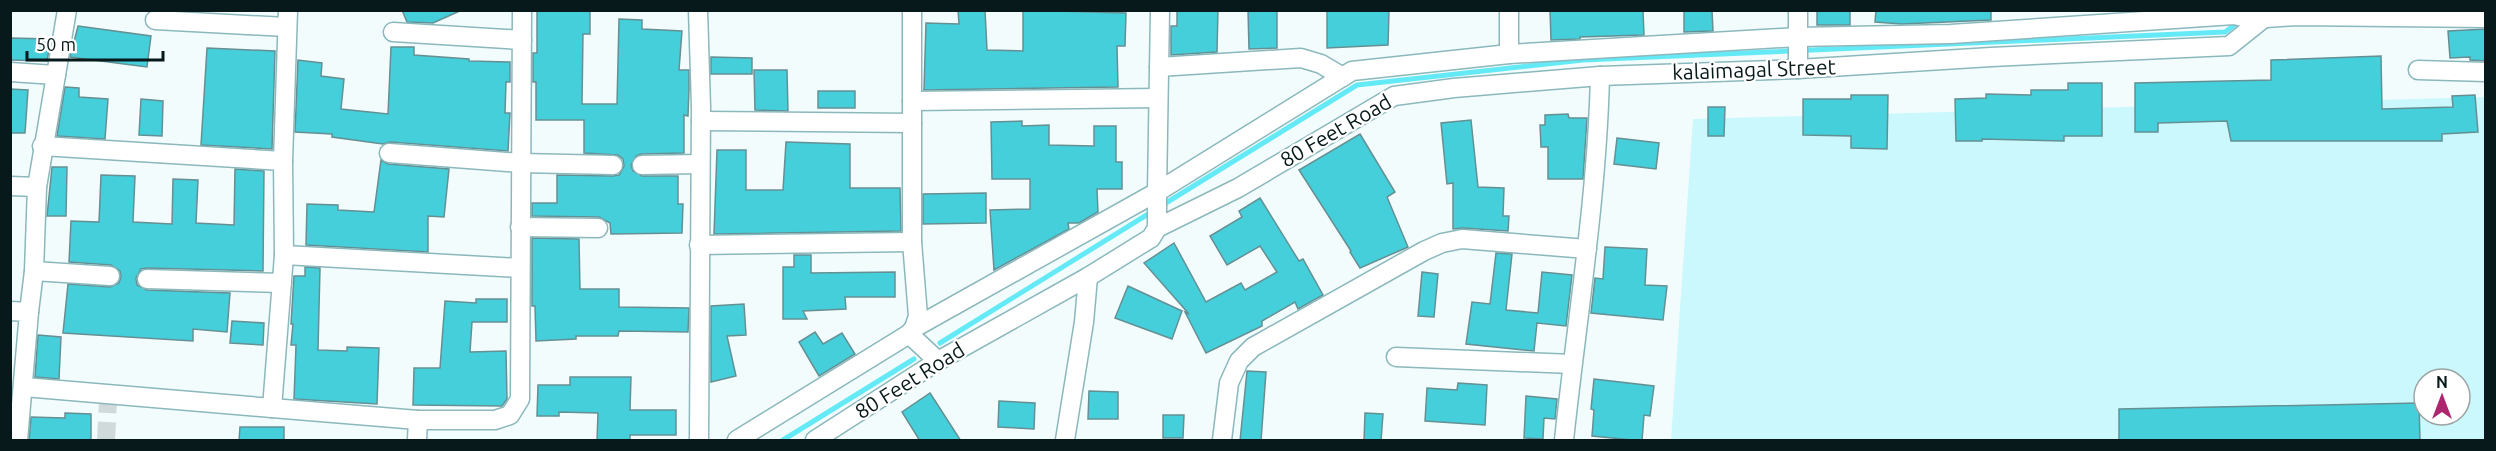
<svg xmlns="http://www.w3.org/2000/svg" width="2496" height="451" font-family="Ubuntu,sans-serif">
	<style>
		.built { fill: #cbf8fc; fill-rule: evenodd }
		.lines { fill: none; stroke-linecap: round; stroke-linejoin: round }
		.stream { stroke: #64eaf6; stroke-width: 5 }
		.building { fill: #44cfdb; stroke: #649094; stroke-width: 1.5 }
		.street-tunnel { stroke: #d0dadb; stroke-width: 18; stroke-dasharray: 18 9; stroke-linecap: butt }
		.street-casing { stroke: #8bb8bc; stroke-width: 21 }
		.street { stroke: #fff; stroke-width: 18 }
		.labels { text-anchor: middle; stroke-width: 4.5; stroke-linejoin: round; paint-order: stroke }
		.street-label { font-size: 21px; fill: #07191a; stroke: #fff }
	</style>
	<rect width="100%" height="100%" fill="#f3fcfd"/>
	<path class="built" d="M2485,97V440H1671L1693,119ZM2424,379H2460V415H2424Z"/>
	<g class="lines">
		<g class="stream">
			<path d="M1161,206L1357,85L1583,60L2225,32L2240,21"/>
			<path d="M940,343L1153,211"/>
			<path d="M783,440L914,359"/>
		</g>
	</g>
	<g class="building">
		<path d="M402,10H462L433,23L407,22Z"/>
		<path d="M537,10H590V34H583L582,104H617L619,19L642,20V29L682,31L679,70H689V89L688,116L684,115V153L641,154L636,156L631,165L633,171L642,176H678V204H683L682,233L611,234L610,223L599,217L532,216V203H557V175L613,176L619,175L624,166L623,159L618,155L584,153V120H536V82H533V53H537Z"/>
		<path d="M958,10H985L987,50L1023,51V10L1126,13L1125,46H1117L1118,87L924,90L926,23L959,24Z"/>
		<path d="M1177,10H1218L1217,52L1171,55V26H1177Z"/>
		<path d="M1248,10H1277V48L1249,49Z"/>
		<path d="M1327,10H1389L1388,45L1327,48Z"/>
		<path d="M1550,10H1643L1644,35L1580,37V39L1551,40Z"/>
		<path d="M1684,10H1712L1713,31L1684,32Z"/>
		<rect x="1817" y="10" width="33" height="15"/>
		<path d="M1876,10H1991V20L1902,24L1875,22Z"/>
		<path d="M78,26L151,36L147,67L70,57Z"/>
		<path d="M2486,29V61L2470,60V57L2450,58L2448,31Z"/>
		<path d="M10,38L51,39L47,61L10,60Z"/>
		<path d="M391,47H414V55L469,59V61L510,62V82H506L505,113H510L508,151L390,142L383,144L332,137V134L295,132L298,60L322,63L321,76L344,79L341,109L388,114Z"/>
		<path d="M207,48L275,51L272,149L201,145Z"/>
		<path d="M2381,56L2382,109L2453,107L2452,96L2475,95L2478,132L2442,134V141H2231L2227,121L2158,123V132H2135V83L2271,80V60Z"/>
		<path d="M711,57L752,58V74H711Z"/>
		<path d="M754,70H787L788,111L755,110Z"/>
		<path d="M2068,83H2102V136H2064V141L1982,139V141H1956L1955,99L1986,98V94L2031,95V90H2068Z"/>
		<path d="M65,87L79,88V97L108,99L105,139L57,136Z"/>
		<path d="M10,89L28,90L25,133H10Z"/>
		<rect x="818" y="91" width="37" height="17"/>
		<path d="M1851,95H1888L1887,149L1851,148V136L1803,135V99H1851Z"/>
		<path d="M141,99L163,101L162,136L139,135Z"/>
		<path d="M1708,107H1725L1724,136H1708Z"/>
		<path d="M1568,114L1569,118H1587L1583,179H1548V147H1541L1540,125H1545V115Z"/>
		<path d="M1471,120L1478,187L1504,188L1503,216H1509L1508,231L1463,228L1453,229V183L1447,184L1441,123Z"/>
		<path d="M1022,121V126L1049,125V145L1094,146V126H1116V162H1122V189H1097L1098,212L1079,223H1068L1069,229L994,270L990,210L1030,209V179H992L991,122Z"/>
		<path d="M1360,134L1395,192L1387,197L1408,247L1360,268L1350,252L1351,251L1299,170Z"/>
		<path d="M1617,138L1659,143L1656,169L1614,164Z"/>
		<path d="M786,142L850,144V188H900L901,231L714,234L717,150H746V190H783Z"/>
		<path d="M381,160L388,164L449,169L444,217L428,216V252L306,245L307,204L338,205V210L374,212Z"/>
		<path d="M52,167H67L66,216H47Z"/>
		<path d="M235,169L264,171L263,271L147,268L141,269L136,278L137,285L147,290L230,293L227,332L193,329V341L63,333L68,284L110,287L119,283L121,277L120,271L111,265L69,262L71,221L99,222L101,175L135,176L133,222L172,224L173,179L198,180L196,223L234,225Z"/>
		<path d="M986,193V223L923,224V194Z"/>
		<path d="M1260,198L1299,261L1303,259L1323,295L1298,309L1295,302L1262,321V326L1206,353L1185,312L1189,314L1144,263L1174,243L1206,302L1241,283L1245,290L1277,272L1260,246L1227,265L1210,236L1242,217L1239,211Z"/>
		<path d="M532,238L579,239L580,289H619V307L689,308L688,332L619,331L618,336H576V339L536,341L535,306H532Z"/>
		<path d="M1605,247L1647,249L1645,285L1667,286L1663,320L1591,313L1595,278L1603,279Z"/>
		<path d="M1496,253L1512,254L1506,310L1538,313L1542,272L1572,275L1566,326L1537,323L1534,351L1466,344L1472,302L1490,304Z"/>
		<path d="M794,255H811V273L895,272V297H845L846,309L803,311L807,319H783V267H794Z"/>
		<path d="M305,267L320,268L318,350L347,351V347L379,348L377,404L294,399L296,345H291L293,324H291L294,276H305Z"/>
		<path d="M1422,272L1438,274L1434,317L1418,316Z"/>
		<path d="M1128,286L1182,311L1172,339L1115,318Z"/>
		<path d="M476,299H507V322H472L470,352L506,351L507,399L502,406L413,405L414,368H440L445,301L476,303Z"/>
		<path d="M744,304L746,335L727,336L736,376L711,382V306Z"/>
		<path d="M232,321L264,323L263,345L230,343Z"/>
		<path d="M815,332L823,344L842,333L855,354L819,376L799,342Z"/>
		<path d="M38,335L61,337L59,379L35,377Z"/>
		<path d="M1247,371L1266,372L1261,441H1240Z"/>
		<path d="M570,377H631L630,410H676V435H630V441H597L598,413L559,412V416H537L538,385H570Z"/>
		<path d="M1594,379L1654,386L1650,416L1644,415L1642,441L1592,436L1594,410L1591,409Z"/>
		<path d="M1458,383L1487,385L1485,425L1425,421L1427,388L1457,390Z"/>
		<path d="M1089,391L1118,392V419H1088Z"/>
		<path d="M930,393L961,441H920L902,412Z"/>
		<path d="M1526,396L1557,399L1555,419L1544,418L1543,439L1524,438Z"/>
		<path d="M999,401L1035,403L1034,429L998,427Z"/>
		<path d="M2419,403L2420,441H2119V409Z"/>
		<path d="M65,413L91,414V441H29L31,417L65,418Z"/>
		<path d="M1365,413L1383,414L1381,441H1364Z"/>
		<path d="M1163,415H1184L1183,438H1163Z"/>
		<path d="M240,427H284V441H239Z"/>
	</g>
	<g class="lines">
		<path class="street-tunnel" d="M106,440L108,401"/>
		<defs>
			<g id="street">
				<path d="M698,10L701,107L699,440"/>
				<path d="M912,10V242L918,316L914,328"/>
				<path d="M1509,10V54"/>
				<path d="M1798,10V69"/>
				<path d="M155,20L286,27"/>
				<path d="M393,32L522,40"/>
				<path d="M1159,67L1301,58L1321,64L1343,77"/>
				<path d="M2418,70L2486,72"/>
				<path d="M10,72L56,75L37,187L34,271L29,312"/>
				<path d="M56,75L67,10"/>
				<path d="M912,101L1158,98"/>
				<path d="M701,121L912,123"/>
				<path d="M42,146L283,161L284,255L272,408L418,420H495L510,415L520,399L522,10"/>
				<path d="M389,153L520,163L613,165"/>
				<path d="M283,161L288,10"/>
				<path d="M642,165L700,164"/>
				<path d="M10,186L37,187"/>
				<path d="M520,227L598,228"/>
				<path d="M1157,228L1238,188L1394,96L1454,88L1600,76L1798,69L1991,57L2229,46L2264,18"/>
				<path d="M699,245L912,242"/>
				<path d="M284,255L520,268"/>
				<path d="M34,271L110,276"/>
				<path d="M147,279L282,283"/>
				<path d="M10,311L29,312L18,440"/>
				<path d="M909,334L938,361"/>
				<path d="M1396,357L1572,364"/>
				<path d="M24,387L272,408"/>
				<path d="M417,440L418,420"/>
				<path d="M737,440L909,334L914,328L1157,192L1160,10"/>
				<path d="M815,440L938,361L1088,277L1151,238L1157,228V192L1352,71L1509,54L1798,37L1951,34L2234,15L2252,19L2296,16L2486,18"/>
				<path d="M1065,440L1084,322L1088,277"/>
				<path d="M1222,440L1229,383L1239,361L1253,347L1424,251L1442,243L1462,239L1587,249"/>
				<path d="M1564,440C1577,319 1597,198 1600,76"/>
			</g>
		</defs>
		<use href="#street" class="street-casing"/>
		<use href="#street" class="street"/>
	</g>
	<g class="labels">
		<g class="street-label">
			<text transform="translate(1754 70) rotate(-2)" y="7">kalaimagal Street</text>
			<text transform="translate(1336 131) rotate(-30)" y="7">80 Feet Road</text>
			<text transform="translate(910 381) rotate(-32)" y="7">80 Feet Road</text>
		</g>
	</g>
	<rect width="2496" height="451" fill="none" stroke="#07191a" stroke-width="24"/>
	<g transform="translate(2442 397)"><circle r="28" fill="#ffffff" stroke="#9ca3a3" stroke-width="1.5"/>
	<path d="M0-4.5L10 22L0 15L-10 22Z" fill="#ac2770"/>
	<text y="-9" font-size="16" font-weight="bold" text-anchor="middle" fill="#07191a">N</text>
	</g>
	<path d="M27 51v9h136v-9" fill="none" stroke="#07191a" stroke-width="3"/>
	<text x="36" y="51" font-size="18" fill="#07191a" stroke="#ffffff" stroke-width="4.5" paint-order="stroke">50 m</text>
</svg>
